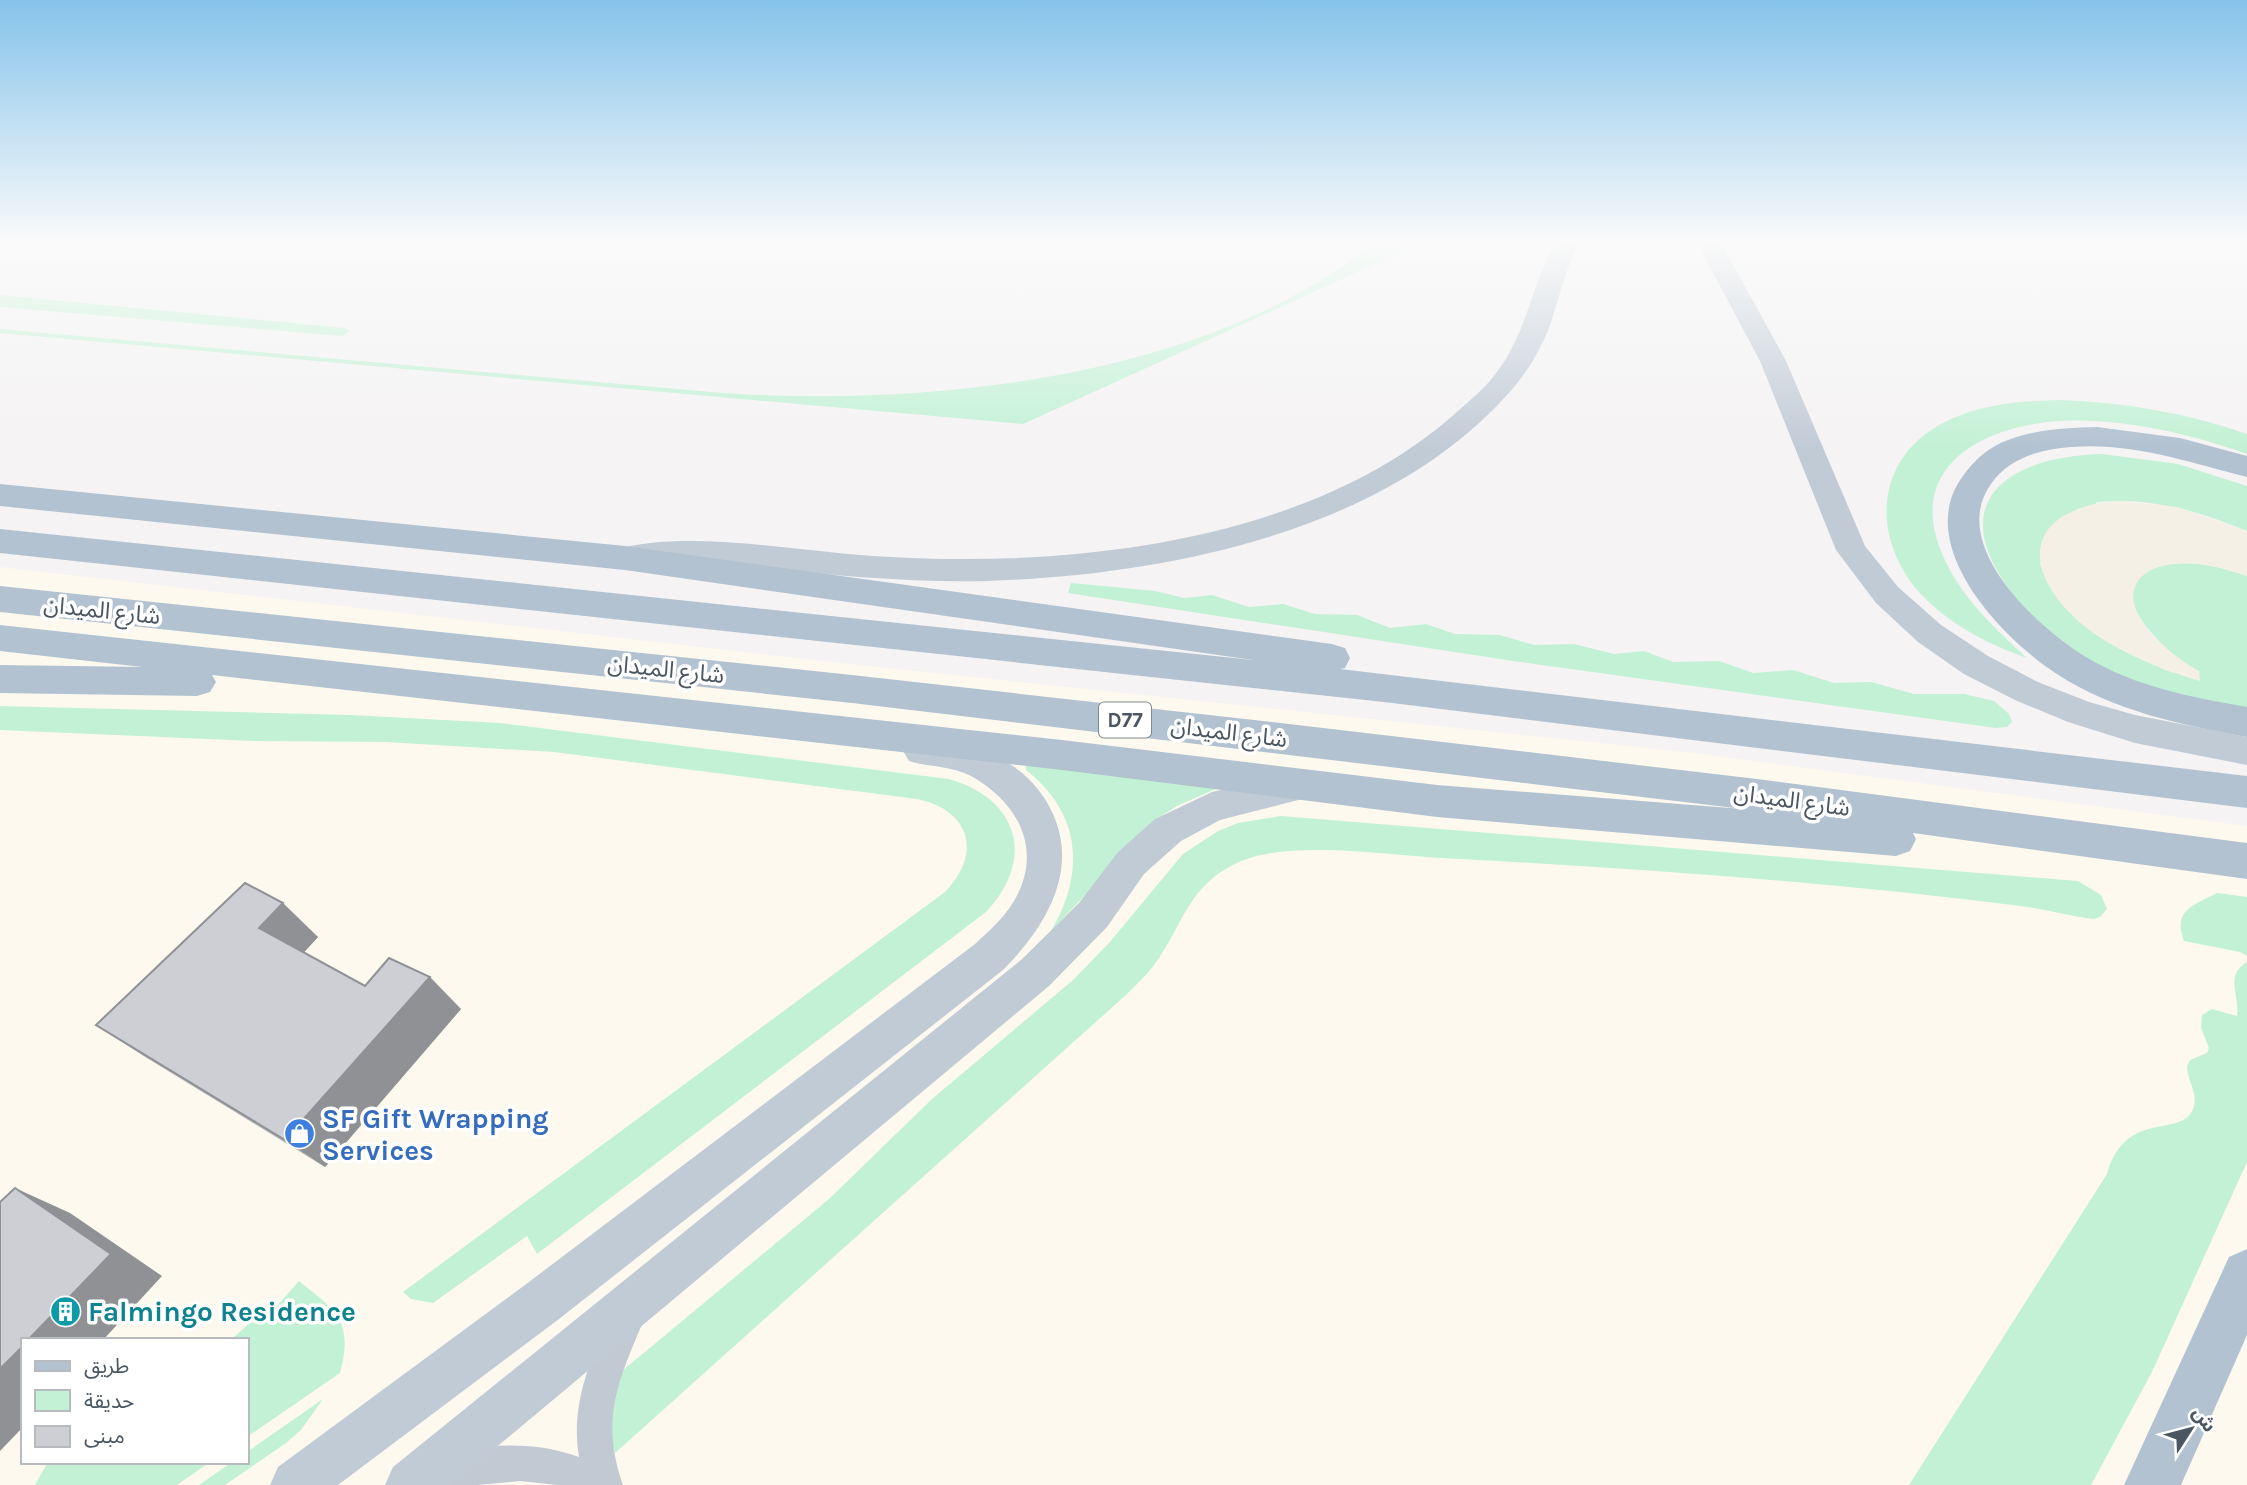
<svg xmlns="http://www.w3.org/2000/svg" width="2247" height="1485" font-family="Karla,'Noto Sans Arabic',sans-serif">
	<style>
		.commercial { fill: #fdf9ef; fill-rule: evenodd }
		.green { fill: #c3f1d5 }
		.sand { fill: #f5f0e5 }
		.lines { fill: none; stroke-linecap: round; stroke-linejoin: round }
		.street { fill: #c1cad2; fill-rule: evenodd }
		.secondary { fill: #c1cbd6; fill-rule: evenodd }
		.primary { fill: #b3c2d1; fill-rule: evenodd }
		.wall { fill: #b0b2b7 }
		.shaded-wall { fill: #909195 }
		.building { fill: #cdcfd5; stroke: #909195; stroke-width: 2 }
		.labels { text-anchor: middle; stroke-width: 7; stroke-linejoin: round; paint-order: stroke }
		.shield { fill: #fff; stroke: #808990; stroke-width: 2 }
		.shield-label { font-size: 21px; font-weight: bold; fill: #4a5661 }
		.street-label { font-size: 23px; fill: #4a5661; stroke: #fff }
		.near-shop-label { font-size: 28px; font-weight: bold; fill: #366cbe; stroke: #fff; text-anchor: start }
		.near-culture-label { font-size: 28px; font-weight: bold; fill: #0d838f; stroke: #fff; text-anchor: start }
	</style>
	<rect width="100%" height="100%" fill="#f5f3f3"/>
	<path class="commercial" d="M0,567L840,663L1686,752L2247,826V1485H0ZM23,1340H247V1462H23Z"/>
	<g class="green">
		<path d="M1376,241H1426L1023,424L0,333V329L723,393C932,407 1209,378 1376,241Z"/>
		<path d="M0,295L344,328L350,331L342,336L0,307Z"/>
		<path d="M2059,400C2123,402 2187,413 2247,434V454C2187,433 2123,418 2059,421C1982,426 1904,467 1943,556C1961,597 1995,629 2027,658C1988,644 1948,624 1919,592C1870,536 1875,457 1945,422C1981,404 2020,401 2059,400Z"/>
		<path d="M2102,454L2178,464L2247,486V531C2199,511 2150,497 2097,502L2040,563C2055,614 2127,656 2174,673L2182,661C2154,640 2096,582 2162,566C2191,559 2220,567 2247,576V714C2223,708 2198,703 2174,698C2162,695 2148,694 2138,689C2097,669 2052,640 2022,605C1941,512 1995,457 2102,454Z"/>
		<path d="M1071,583L1155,591L1184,598L1212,595L1249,607L1283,604L1315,614L1357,615L1390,628L1426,624L1455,634L1500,635L1534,645L1574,644L1614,654L1644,651L1673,662L1719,661L1753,673L1793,670L1834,683L1871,682L1914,694H1964L1994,701L2009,714L2012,722L2007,727L1996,728L1513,661L1068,593Z"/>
		<path d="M0,706L351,715L500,723L949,779C1019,799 1036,859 986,912L537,1254L527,1236L433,1303L411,1299L403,1292L945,892C983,853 970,810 917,799L554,752L386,742L254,741L0,730Z"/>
		<path d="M1026,765L1218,788L1177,806L1158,818L1051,931C1086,873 1081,813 1026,770Z"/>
		<path d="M1281,816L2078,881L2101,895L2107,909L2100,917L2094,919C2069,916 2045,909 2021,906C1829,882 1634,868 1441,858C1386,855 1285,839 1237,863C1190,885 1185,919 1159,958C1150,972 1138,983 1127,994L615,1453L609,1435L616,1376L829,1199L932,1099L1073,980L1109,943L1183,854L1218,831L1238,823Z"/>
		<path d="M2217,893L2247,897V956L2240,952L2184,941C2172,910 2194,905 2217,893Z"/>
		<path d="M2247,962V1162L2152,1372L2091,1485H1909L2107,1174C2126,1108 2181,1139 2193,1109C2199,1095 2187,1080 2187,1066L2190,1060L2207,1053L2209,1048L2201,1028L2202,1015L2212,1009L2237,1016C2240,995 2224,976 2247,962Z"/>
		<path d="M299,1281C336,1311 354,1321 340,1373L247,1437V1340H231L261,1312L268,1316Z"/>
		<path d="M323,1399L301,1430L286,1443L225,1485H199L232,1462H247V1452Z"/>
		<path d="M48,1462H210L177,1485H35Z"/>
	</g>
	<path class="sand" d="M2115,501L2178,507L2247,531V576C2133,534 2084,604 2199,671L2200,681C2161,669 2125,655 2092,632C2023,581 2015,511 2115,501Z"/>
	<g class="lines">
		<path class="street" d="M626,1305L638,1310L643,1322C618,1381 600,1420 623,1485H557L520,1481L478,1485H426L422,1475L427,1462C474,1443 531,1439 579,1457C570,1404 591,1356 614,1310Z"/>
		<g class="secondary">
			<path d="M1557,241H1581C1565,267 1560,296 1550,325C1541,350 1525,376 1506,396C1382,533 1165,575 987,581C906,583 823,574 742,566C720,565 697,563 675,563C655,564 633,571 614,566L610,558L614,550C687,529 796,551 873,556C1064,569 1310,545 1458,411C1470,400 1483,390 1493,377C1527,337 1530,285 1557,241Z"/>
			<path d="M1696,241H1720L1786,361L1865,546L1898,587L1941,625L1988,656L2038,682L2089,702L2135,715L2247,737V765L2135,743L2068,722L2015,700L1964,674L1918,642L1876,603L1836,550L1760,361Z"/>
			<path d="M921,737C945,741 971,745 993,755C1020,767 1041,787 1053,814C1079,872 1045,928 1003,970L559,1319L338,1485H270L278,1467L525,1285L975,944C989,931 1004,918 1014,901C1044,850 1018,802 971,776C952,766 928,767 909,761L903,751L909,741Z"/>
			<path d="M1305,770L1318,775L1323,785L1318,795L1220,820L1181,841L1144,874L1107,927L1049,986L451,1485H385L393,1467L1021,960L1079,903L1118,852L1155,819L1212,792Z"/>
		</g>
		<g class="primary">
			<path d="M2097,427L2180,438L2247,456V477C2185,461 2120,438 2054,449C2029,453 2005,463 1991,484C1947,545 2038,628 2086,657C2136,687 2191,697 2247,707V737C2182,725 2113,711 2057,674C2001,638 1912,544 1963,476C1975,459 1989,447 2008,440C2036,429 2067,428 2097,427Z"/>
			<path d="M0,484L625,546L1332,644L1345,648L1350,658L1345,668L1340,669L2247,776V808L1384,702L0,553V529L1253,660L625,570L0,506Z"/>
			<path d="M0,586L852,675L1289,724L1757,779L2247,843V879L1913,833L1916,839L1910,851L1896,856L1437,817L1062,770L212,675L216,682L210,692L197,696L0,693V665L142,667L0,651V625L1062,740L1437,785L1743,809L852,703L0,612Z"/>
			<path d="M2247,1249V1335L2181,1485H2124L2229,1257Z"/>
		</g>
	</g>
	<path class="wall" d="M318,937L304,952L365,986L461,1009L325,1167L142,1055L96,1025Z"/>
	<g class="shaded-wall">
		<path d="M283,903L318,937L296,961L259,928Z"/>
		<path d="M430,977L461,1009L325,1167L285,1140Z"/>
		<path d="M15,1188L70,1213L162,1276L103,1340H28Z"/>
		<path d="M23,1346V1427L0,1451V1369Z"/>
	</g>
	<g class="building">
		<path d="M245,883L283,903L259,928L365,986L389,958L430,977L285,1140L96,1025Z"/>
		<path d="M15,1188L111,1254L28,1340H23V1346L0,1369V1202Z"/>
	</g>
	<linearGradient id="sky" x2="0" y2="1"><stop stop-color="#85c3ea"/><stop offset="0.54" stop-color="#fafafa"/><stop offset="1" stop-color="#fafafa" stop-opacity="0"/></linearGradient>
	<rect width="2247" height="448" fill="url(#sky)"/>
	<defs>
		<symbol id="shop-disc" viewBox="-11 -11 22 22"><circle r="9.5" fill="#3f7fe0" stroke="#fff"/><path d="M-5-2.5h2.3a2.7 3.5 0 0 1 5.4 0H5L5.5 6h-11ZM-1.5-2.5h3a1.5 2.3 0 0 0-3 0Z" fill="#fff"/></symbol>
		<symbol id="building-disc" viewBox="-11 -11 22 22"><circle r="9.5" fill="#0f9aa8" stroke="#fff"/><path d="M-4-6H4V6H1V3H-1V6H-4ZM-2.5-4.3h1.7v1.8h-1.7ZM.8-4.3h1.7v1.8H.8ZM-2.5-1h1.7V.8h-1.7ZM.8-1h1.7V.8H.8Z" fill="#fff"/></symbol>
	</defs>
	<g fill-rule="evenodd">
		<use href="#shop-disc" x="282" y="1116" width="35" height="35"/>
		<use href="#building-disc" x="48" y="1294" width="35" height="35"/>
	</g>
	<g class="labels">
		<rect class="shield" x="1099" y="702.5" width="52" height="35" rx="5"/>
		<g class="shield-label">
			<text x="1125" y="727">D77</text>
		</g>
		<g class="street-label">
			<text transform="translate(102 610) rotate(6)" y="8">شارع الميدان</text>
			<text transform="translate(666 669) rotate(6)" y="8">شارع الميدان</text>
			<text transform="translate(1229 732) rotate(7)" y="8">شارع الميدان</text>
			<text transform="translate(1792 800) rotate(8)" y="8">شارع الميدان</text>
		</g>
		<g class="near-shop-label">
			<text x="322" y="1128">SF Gift Wrapping<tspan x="322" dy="32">Services</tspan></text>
		</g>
		<g class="near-culture-label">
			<text x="88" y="1321">Falmingo Residence</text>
		</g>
	</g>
	<rect x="21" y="1338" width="228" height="126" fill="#ffffff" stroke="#b7bbc0" stroke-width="2"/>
	<rect x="35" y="1361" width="35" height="10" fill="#b3c2d1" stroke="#b7bbc0" stroke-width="2"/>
	<text x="84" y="1373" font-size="21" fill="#4a5661">طريق</text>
	<rect x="35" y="1390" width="35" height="21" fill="#c3f1d5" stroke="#b7bbc0" stroke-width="2"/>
	<text x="84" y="1408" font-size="21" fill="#4a5661">حديقة</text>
	<rect x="35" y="1426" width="35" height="21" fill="#cdcfd5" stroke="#b7bbc0" stroke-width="2"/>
	<text x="84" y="1443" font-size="21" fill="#4a5661">مبنى</text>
	<g transform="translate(2191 1429) rotate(54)" stroke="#ffffff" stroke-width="5" paint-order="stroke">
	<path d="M0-5L12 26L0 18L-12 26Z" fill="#4a5661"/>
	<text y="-10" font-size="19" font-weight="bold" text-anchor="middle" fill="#4a5661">ش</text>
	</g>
</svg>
